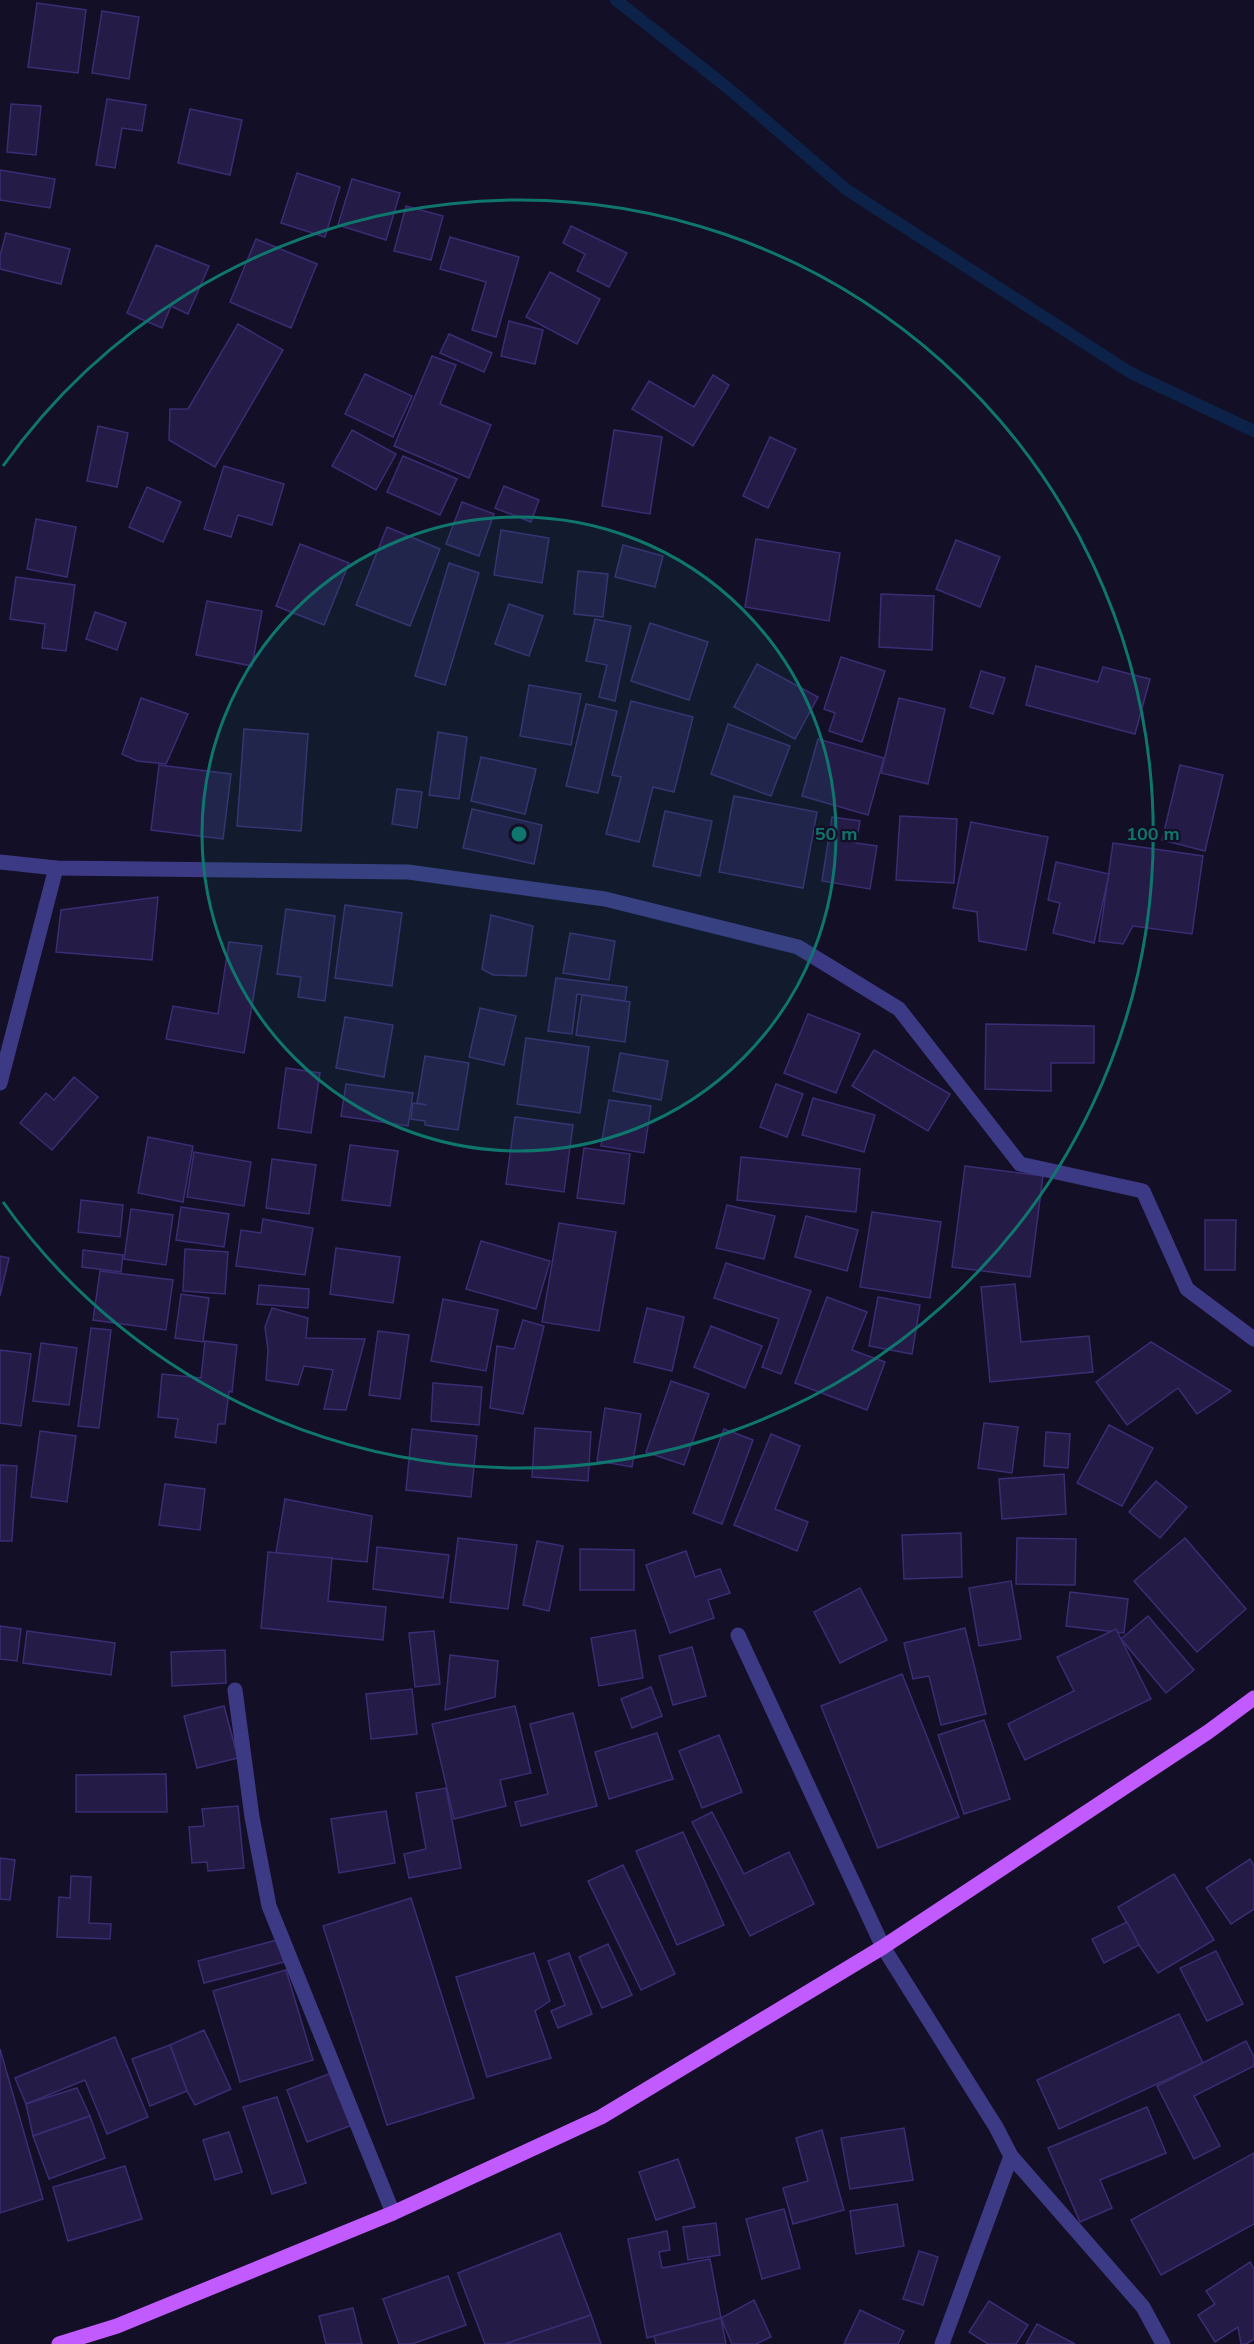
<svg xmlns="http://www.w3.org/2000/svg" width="1254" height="2344" font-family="Mulish,sans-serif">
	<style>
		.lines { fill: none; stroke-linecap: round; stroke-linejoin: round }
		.stream { stroke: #0c2248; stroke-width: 12 }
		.building { fill: #241b47; stroke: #3b2d73; stroke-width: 1.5 }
		.minor { stroke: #3d3a85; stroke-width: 15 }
		.primary { stroke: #c25bff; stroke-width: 15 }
		.ring { fill: none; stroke: #0f766e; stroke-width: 3 }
		.centre { fill: #0f766e; stroke: #130f26; stroke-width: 3 }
		.ring-label { font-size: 18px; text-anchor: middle; font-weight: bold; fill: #0f766e; stroke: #130f26; stroke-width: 4.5; stroke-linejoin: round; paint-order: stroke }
	</style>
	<rect width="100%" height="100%" fill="#130f26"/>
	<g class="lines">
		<path class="stream" d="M616,0L728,88L847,190L1131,373L1254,431"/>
	</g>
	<g class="building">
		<path d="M37,3L86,10L78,73L28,67Z"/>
		<path d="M102,11L139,17L129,79L92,73Z"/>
		<path d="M107,99L146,105L142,131L122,128L115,168L96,165Z"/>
		<path d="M11,104L41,106L36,155L7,152Z"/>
		<path d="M190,109L242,120L230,175L178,163Z"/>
		<path d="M0,170L55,179L50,208L0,200Z"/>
		<path d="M297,173L340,187L325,237L281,223Z"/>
		<path d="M352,179L400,193L386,240L338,225Z"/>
		<path d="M406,206L443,216L431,260L394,251Z"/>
		<path d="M571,226L627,253L609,287L577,271L585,254L563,243Z"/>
		<path d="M6,233L70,249L61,284L0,269V256Z"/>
		<path d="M450,237L519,257L496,337L472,330L486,282L440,269Z"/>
		<path d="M256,239L317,264L291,328L230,302Z"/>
		<path d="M156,245L209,266L188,314L171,306L162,328L127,313Z"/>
		<path d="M550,272L600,299L577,344L526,317Z"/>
		<path d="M509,321L543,330L535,364L501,356Z"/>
		<path d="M238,324L283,350L215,467L169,440L170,409H188Z"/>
		<path d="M449,334L492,353L484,372L440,353Z"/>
		<path d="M432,356L456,365L440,404L491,425L469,478L394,446Z"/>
		<path d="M365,374L412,396L393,437L345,414Z"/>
		<path d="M713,375L729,385L693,446L632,409L649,381L694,407Z"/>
		<path d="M98,426L128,433L117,487L87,481Z"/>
		<path d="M352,430L396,454L376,490L332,466Z"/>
		<path d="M614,430L662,437L650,514L602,506Z"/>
		<path d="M770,437L796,449L768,508L743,496Z"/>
		<path d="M403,456L457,479L440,515L387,492Z"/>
		<path d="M224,466L284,484L272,525L238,515L231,537L204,529Z"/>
		<path d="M504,486L539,500L531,522L495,508Z"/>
		<path d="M147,487L181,502L163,542L129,527Z"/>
		<path d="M462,502L494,514L479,556L446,544Z"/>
		<path d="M36,519L76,527L67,577L27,569Z"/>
		<path d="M387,527L440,549L410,626L356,605Z"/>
		<path d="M501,530L549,538L542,583L494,575Z"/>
		<path d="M756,539L840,553L829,621L745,607Z"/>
		<path d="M956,540L1000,557L980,607L936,589Z"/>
		<path d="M300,544L349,563L324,625L276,606Z"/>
		<path d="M623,545L663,556L655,587L615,577Z"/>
		<path d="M449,563L479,573L445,685L415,676Z"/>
		<path d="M578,571L608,574L603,617L574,614Z"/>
		<path d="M16,577L75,585L66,651L42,648L45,624L10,619Z"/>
		<path d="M881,594L934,596L932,650L879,647Z"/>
		<path d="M207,601L262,611L252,666L196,655Z"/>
		<path d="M509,604L543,616L529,656L495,644Z"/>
		<path d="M95,612L126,623L117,650L86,639Z"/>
		<path d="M595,619L631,626L615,701L599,697L607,665L586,661Z"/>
		<path d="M650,623L708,642L689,700L631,681Z"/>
		<path d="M841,657L885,671L862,742L829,731L835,713L824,709Z"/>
		<path d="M757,664L818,697L795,739L734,707Z"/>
		<path d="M1036,666L1098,682L1103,667L1150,679L1135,734L1026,705Z"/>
		<path d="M981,671L1005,678L993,714L970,707Z"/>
		<path d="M529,685L581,694L571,745L520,736Z"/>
		<path d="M141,698L188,714L166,764L137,761L122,754Z"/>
		<path d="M899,698L945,709L928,784L881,773Z"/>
		<path d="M631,701L693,717L674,792L653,787L639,842L606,834L621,777L612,775Z"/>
		<path d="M586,704L617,711L598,793L566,786Z"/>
		<path d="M728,724L790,746L771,796L711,774Z"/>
		<path d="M244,729L308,734L301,831L237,826Z"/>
		<path d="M438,732L467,737L459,799L429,795Z"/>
		<path d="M818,739L884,758L868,815L802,796Z"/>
		<path d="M481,757L536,769L525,814L471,801Z"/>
		<path d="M159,765L231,774L223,839L151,830Z"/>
		<path d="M1180,765L1223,775L1205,851L1162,840Z"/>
		<path d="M397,789L422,792L417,828L392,824Z"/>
		<path d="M734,796L817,812L803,888L719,872Z"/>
		<path d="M472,809L542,825L534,864L463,848Z"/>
		<path d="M665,811L712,821L700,876L653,866Z"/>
		<path d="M900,816L957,819L954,883L896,880Z"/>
		<path d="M832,817L860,821L856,843L877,846L870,889L822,881Z"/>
		<path d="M971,822L1048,837L1026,950L979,941L977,912L953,908Z"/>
		<path d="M1113,843L1203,856L1192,934L1133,926L1123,944L1099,941Z"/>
		<path d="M1056,862L1109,874L1094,943L1053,933L1060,903L1048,900Z"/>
		<path d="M158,897L152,960L56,952L61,910Z"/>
		<path d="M345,905L402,913L392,986L335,978Z"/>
		<path d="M286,909L335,916L325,1001L298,997L301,977L277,974Z"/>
		<path d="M491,915L533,926L526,976L493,975L482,969Z"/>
		<path d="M570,933L615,941L609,980L563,973Z"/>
		<path d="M229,942L262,946L244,1053L166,1039L173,1006L218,1014Z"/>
		<path d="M556,978L627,987L625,1001L577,994L572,1034L548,1031Z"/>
		<path d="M582,995L630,1002L625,1042L576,1035Z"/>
		<path d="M480,1008L516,1016L504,1065L469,1057Z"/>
		<path d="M808,1014L860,1034L836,1093L784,1073Z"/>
		<path d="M345,1017L393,1025L384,1077L336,1068Z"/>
		<path d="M986,1024L1094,1026V1063H1051V1091L985,1089Z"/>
		<path d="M526,1038L589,1047L580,1113L517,1104Z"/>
		<path d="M874,1050L950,1094L928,1131L852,1086Z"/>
		<path d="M620,1053L668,1061L661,1100L613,1091Z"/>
		<path d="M425,1056L469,1063L458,1130L425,1125V1121L411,1119L413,1103L427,1105L417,1103Z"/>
		<path d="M286,1068L320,1073L311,1133L278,1128Z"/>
		<path d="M74,1077L98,1097L52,1150L20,1123L46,1093L54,1100Z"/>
		<path d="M346,1084L413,1093L408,1126L341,1116Z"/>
		<path d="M776,1084L803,1094L787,1137L760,1127Z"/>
		<path d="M813,1098L875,1115L864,1152L802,1135Z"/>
		<path d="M609,1100L651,1106L644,1153L601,1146Z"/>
		<path d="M515,1117L573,1125L564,1192L506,1184Z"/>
		<path d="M148,1137L193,1146L183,1202L138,1193Z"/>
		<path d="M350,1145L398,1151L390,1206L342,1200Z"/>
		<path d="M584,1148L630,1154L624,1204L577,1198Z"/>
		<path d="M194,1152L251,1162L244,1206L187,1197Z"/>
		<path d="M741,1157L860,1169L856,1212L737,1200Z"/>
		<path d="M272,1159L316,1165L309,1214L266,1208Z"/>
		<path d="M965,1166L1043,1176L1030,1277L952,1267Z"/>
		<path d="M81,1200L123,1205L120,1237L78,1232Z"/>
		<path d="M727,1205L775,1216L764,1259L716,1248Z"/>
		<path d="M181,1207L229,1214L224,1247L176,1240Z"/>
		<path d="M131,1209L173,1215L166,1265L124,1259Z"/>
		<path d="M872,1212L941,1222L930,1298L860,1287Z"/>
		<path d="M806,1216L858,1230L847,1271L795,1257Z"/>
		<path d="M263,1219L313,1228L305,1275L236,1266L241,1230L261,1233Z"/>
		<path d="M1205,1220H1236L1235,1270H1205Z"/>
		<path d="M559,1223L616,1232L599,1331L542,1322Z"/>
		<path d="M481,1241L550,1261L536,1309L466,1289Z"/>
		<path d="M336,1248L400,1257L393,1303L330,1294Z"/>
		<path d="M185,1249L228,1252L225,1294L183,1291Z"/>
		<path d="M83,1250L123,1255L121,1272L82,1267Z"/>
		<path d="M0,1256L9,1258L0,1296Z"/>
		<path d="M726,1263L811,1291L781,1374L762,1367L779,1319L714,1298Z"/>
		<path d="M100,1271L173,1280L166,1330L93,1320Z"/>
		<path d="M1015,1284L1021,1342L1089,1336L1093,1372L990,1382L981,1287Z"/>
		<path d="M259,1285L309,1289L308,1308L257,1304Z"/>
		<path d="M181,1294L209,1298L203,1342L175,1338Z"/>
		<path d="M827,1297L867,1312L852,1350L885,1362L867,1410L795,1383Z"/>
		<path d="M878,1297L920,1305L912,1354L869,1346Z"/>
		<path d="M443,1299L498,1310L486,1371L431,1361Z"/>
		<path d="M272,1308L308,1318L306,1338L365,1339L346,1410L324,1409L333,1370L304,1366L298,1385L266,1380L268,1350L265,1327Z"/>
		<path d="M647,1308L684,1317L672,1371L634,1362Z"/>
		<path d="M523,1320L544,1326L523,1414L490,1408L497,1346L514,1349Z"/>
		<path d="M711,1326L762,1346L745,1388L694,1367Z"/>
		<path d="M91,1328L111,1330L99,1428L78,1426Z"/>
		<path d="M378,1331L409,1335L400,1399L369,1395Z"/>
		<path d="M205,1341L237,1345L232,1392L229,1391L225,1424H218L216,1443L175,1437L178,1419L158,1417L162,1374L201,1378Z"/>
		<path d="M1151,1342L1231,1391L1197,1414L1178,1388L1127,1425L1096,1382Z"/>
		<path d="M41,1343L77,1348L69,1405L33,1401Z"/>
		<path d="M0,1350L31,1354L21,1426L0,1423Z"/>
		<path d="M671,1381L709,1394L684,1465L646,1452Z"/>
		<path d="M433,1383L482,1387L479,1425L431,1421Z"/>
		<path d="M605,1408L641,1414L632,1467L597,1461Z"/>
		<path d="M984,1423L1018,1427L1012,1473L978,1468Z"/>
		<path d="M1109,1425L1153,1448L1122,1506L1077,1483Z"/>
		<path d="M535,1428L591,1432L588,1481L532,1477Z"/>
		<path d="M412,1429L477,1436L471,1497L406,1490Z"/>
		<path d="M724,1429L753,1440L722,1524L693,1513Z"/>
		<path d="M40,1431L76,1436L67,1502L31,1497Z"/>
		<path d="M1046,1432L1070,1434L1068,1468L1044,1466Z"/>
		<path d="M771,1434L800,1446L775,1509L808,1522L797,1551L734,1525Z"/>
		<path d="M0,1465L17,1466L12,1541H0Z"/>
		<path d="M1064,1474L1066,1514L1002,1519L999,1479Z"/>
		<path d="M1156,1481L1187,1507L1160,1538L1129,1512Z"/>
		<path d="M165,1484L205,1489L200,1530L159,1525Z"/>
		<path d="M285,1499L372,1516L367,1562L276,1553Z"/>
		<path d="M961,1533L962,1577L904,1579L902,1535Z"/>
		<path d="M458,1538L517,1545L508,1609L450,1602Z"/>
		<path d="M1017,1538L1076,1539L1075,1585L1016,1584Z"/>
		<path d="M1185,1538L1246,1609L1197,1652L1134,1581Z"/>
		<path d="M537,1541L563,1546L549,1611L523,1605Z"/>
		<path d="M377,1547L449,1555L443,1598L373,1589Z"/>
		<path d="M580,1549L634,1550V1590H580Z"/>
		<path d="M686,1551L695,1577L720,1569L730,1593L708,1600L714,1618L670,1633L646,1565Z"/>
		<path d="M268,1552L332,1558L328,1601L386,1607L383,1640L261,1628Z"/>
		<path d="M1011,1581L1021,1639L979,1646L969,1588Z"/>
		<path d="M860,1588L887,1640L840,1663L814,1612Z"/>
		<path d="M1070,1592L1128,1599L1124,1633L1066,1626Z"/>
		<path d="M1148,1616L1194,1670L1166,1693L1121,1639Z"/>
		<path d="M0,1626L21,1629L17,1661L0,1659Z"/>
		<path d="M965,1628L986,1714L941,1725L929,1676L913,1679L904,1643Z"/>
		<path d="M1116,1629L1151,1699L1025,1760L1008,1724L1074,1691L1057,1657Z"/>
		<path d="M635,1630L643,1678L599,1686L591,1638Z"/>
		<path d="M27,1631L115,1643L111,1675L23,1663Z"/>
		<path d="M434,1631L440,1684L415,1687L409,1633Z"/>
		<path d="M692,1647L706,1696L673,1705L659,1656Z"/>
		<path d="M225,1650L226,1683L172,1686L171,1652Z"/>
		<path d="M450,1655L498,1661L495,1697L445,1710Z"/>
		<path d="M902,1674L959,1817L878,1848L821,1706Z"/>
		<path d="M651,1687L662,1716L632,1728L621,1699Z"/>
		<path d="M412,1689L417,1734L371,1739L366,1694Z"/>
		<path d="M224,1706L238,1758L197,1768L184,1716Z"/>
		<path d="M515,1706L531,1773L500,1780L506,1806L454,1819L432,1724Z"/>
		<path d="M573,1713L597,1806L521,1826L515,1802L548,1794L530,1724Z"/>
		<path d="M984,1720L1010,1799L964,1814L938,1735Z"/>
		<path d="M657,1733L673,1779L609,1799L595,1752Z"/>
		<path d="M719,1735L742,1792L702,1808L679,1751Z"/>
		<path d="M166,1774L167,1812H76V1775Z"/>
		<path d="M446,1788L461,1868L409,1878L404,1854L426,1849L416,1793Z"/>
		<path d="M238,1806L244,1868L208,1871L207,1862L192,1863L189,1827L204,1826L202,1809Z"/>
		<path d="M386,1811L395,1863L339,1873L331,1819Z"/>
		<path d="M712,1812L744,1874L789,1852L814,1904L750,1936L692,1822Z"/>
		<path d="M683,1832L724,1925L677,1945L636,1851Z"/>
		<path d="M0,1858L15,1860L10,1900L0,1899Z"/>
		<path d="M1250,1859L1254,1866V1909L1231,1924L1206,1888Z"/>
		<path d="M623,1865L675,1974L641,1990L588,1881Z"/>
		<path d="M1174,1874L1214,1940L1158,1973L1139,1945L1118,1907Z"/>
		<path d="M71,1876L91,1877L89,1923L111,1924L110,1939L57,1937L59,1897L70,1898Z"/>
		<path d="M411,1898L474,2098L387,2125L323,1926Z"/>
		<path d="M1127,1922L1139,1945L1104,1963L1092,1939Z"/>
		<path d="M277,1940L284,1962L204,1983L198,1961Z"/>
		<path d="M608,1944L632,1995L602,2008L579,1957Z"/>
		<path d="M1216,1951L1243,2004L1207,2021L1180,1968Z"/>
		<path d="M534,1953L550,2001L535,2011L551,2058L487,2077L456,1977Z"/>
		<path d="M569,1953L592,2014L558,2028L551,2011L565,2005L548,1961Z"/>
		<path d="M286,1970L313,2060L240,2082L213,1991Z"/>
		<path d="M1179,2014L1203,2063L1059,2129L1037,2080Z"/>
		<path d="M204,2030L231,2089L195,2105L187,2091L170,2045Z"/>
		<path d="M115,2037L148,2117L107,2134L85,2080L26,2104L15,2078Z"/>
		<path d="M1246,2041L1254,2057V2066L1194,2096L1220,2146L1194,2159L1157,2086Z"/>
		<path d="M170,2045L187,2091L150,2106L132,2059Z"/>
		<path d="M0,2049L43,2199L0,2213Z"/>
		<path d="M334,2072L355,2124L307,2142L287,2090Z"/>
		<path d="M77,2088L90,2116L33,2136L26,2104Z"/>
		<path d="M277,2097L306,2183L272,2194L243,2107Z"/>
		<path d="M1147,2107L1166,2153L1100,2180L1112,2208L1080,2222L1048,2148Z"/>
		<path d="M90,2116L105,2158L49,2179L33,2136Z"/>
		<path d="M904,2128L913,2180L850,2189L841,2138Z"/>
		<path d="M822,2130L844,2210L793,2224L783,2188L808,2181L796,2138Z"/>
		<path d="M229,2132L242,2172L215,2180L203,2140Z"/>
		<path d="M1254,2153V2224L1161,2275L1131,2220Z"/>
		<path d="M678,2159L695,2207L656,2220L639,2172Z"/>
		<path d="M125,2166L142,2219L68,2241L53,2187Z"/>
		<path d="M897,2204L904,2246L856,2254L850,2211Z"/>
		<path d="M784,2209L800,2268L762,2279L746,2219Z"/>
		<path d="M716,2223L720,2255L688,2260L683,2227Z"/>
		<path d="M667,2231L670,2250L659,2252L662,2268L710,2259L721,2318L647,2338L628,2239Z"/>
		<path d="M560,2233L591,2315L505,2344H485L458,2273Z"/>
		<path d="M919,2251L938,2257L923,2305L903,2299Z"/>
		<path d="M1250,2262L1254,2269V2339L1246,2344H1241L1238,2327L1215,2342L1198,2315L1215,2304L1206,2291Z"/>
		<path d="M448,2276L466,2325L412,2344H399L383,2299Z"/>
		<path d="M754,2300L771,2337L756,2344H732L721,2318Z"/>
		<path d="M989,2301L1028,2325L1016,2344H988L969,2332Z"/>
		<path d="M353,2308L362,2344H326L319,2316Z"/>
		<path d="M860,2310L904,2331L898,2344H844Z"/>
		<path d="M591,2315L601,2344H505Z"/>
		<path d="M721,2318L726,2344H656L654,2336Z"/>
		<path d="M1037,2324L1075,2344H1026Z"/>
	</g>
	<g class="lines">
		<g class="minor">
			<path d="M0,862L56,868L408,872L605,899L798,947L899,1009L1020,1164L1143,1191L1187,1289L1254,1339"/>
			<path d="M0,1083L56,868"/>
			<path d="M738,1635L883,1947L996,2127L1011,2156L1143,2307L1163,2344"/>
			<path d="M235,1690L252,1817L269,1906L393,2213"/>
			<path d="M942,2344L1011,2156"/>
		</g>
		<path class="primary" d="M59,2344L117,2326L393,2213L601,2117L883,1947L1208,1732L1254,1698"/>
	</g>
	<circle cx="519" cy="834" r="317" fill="#0f766e" fill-opacity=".12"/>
	<g class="ring">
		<circle cx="519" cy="834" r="317"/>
		<path d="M3 466A634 634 0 1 1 3 1202"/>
	</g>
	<circle cx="519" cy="834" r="9" class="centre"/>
	<g class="ring-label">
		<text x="836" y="840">50 m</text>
		<text x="1153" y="840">100 m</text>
	</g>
</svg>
